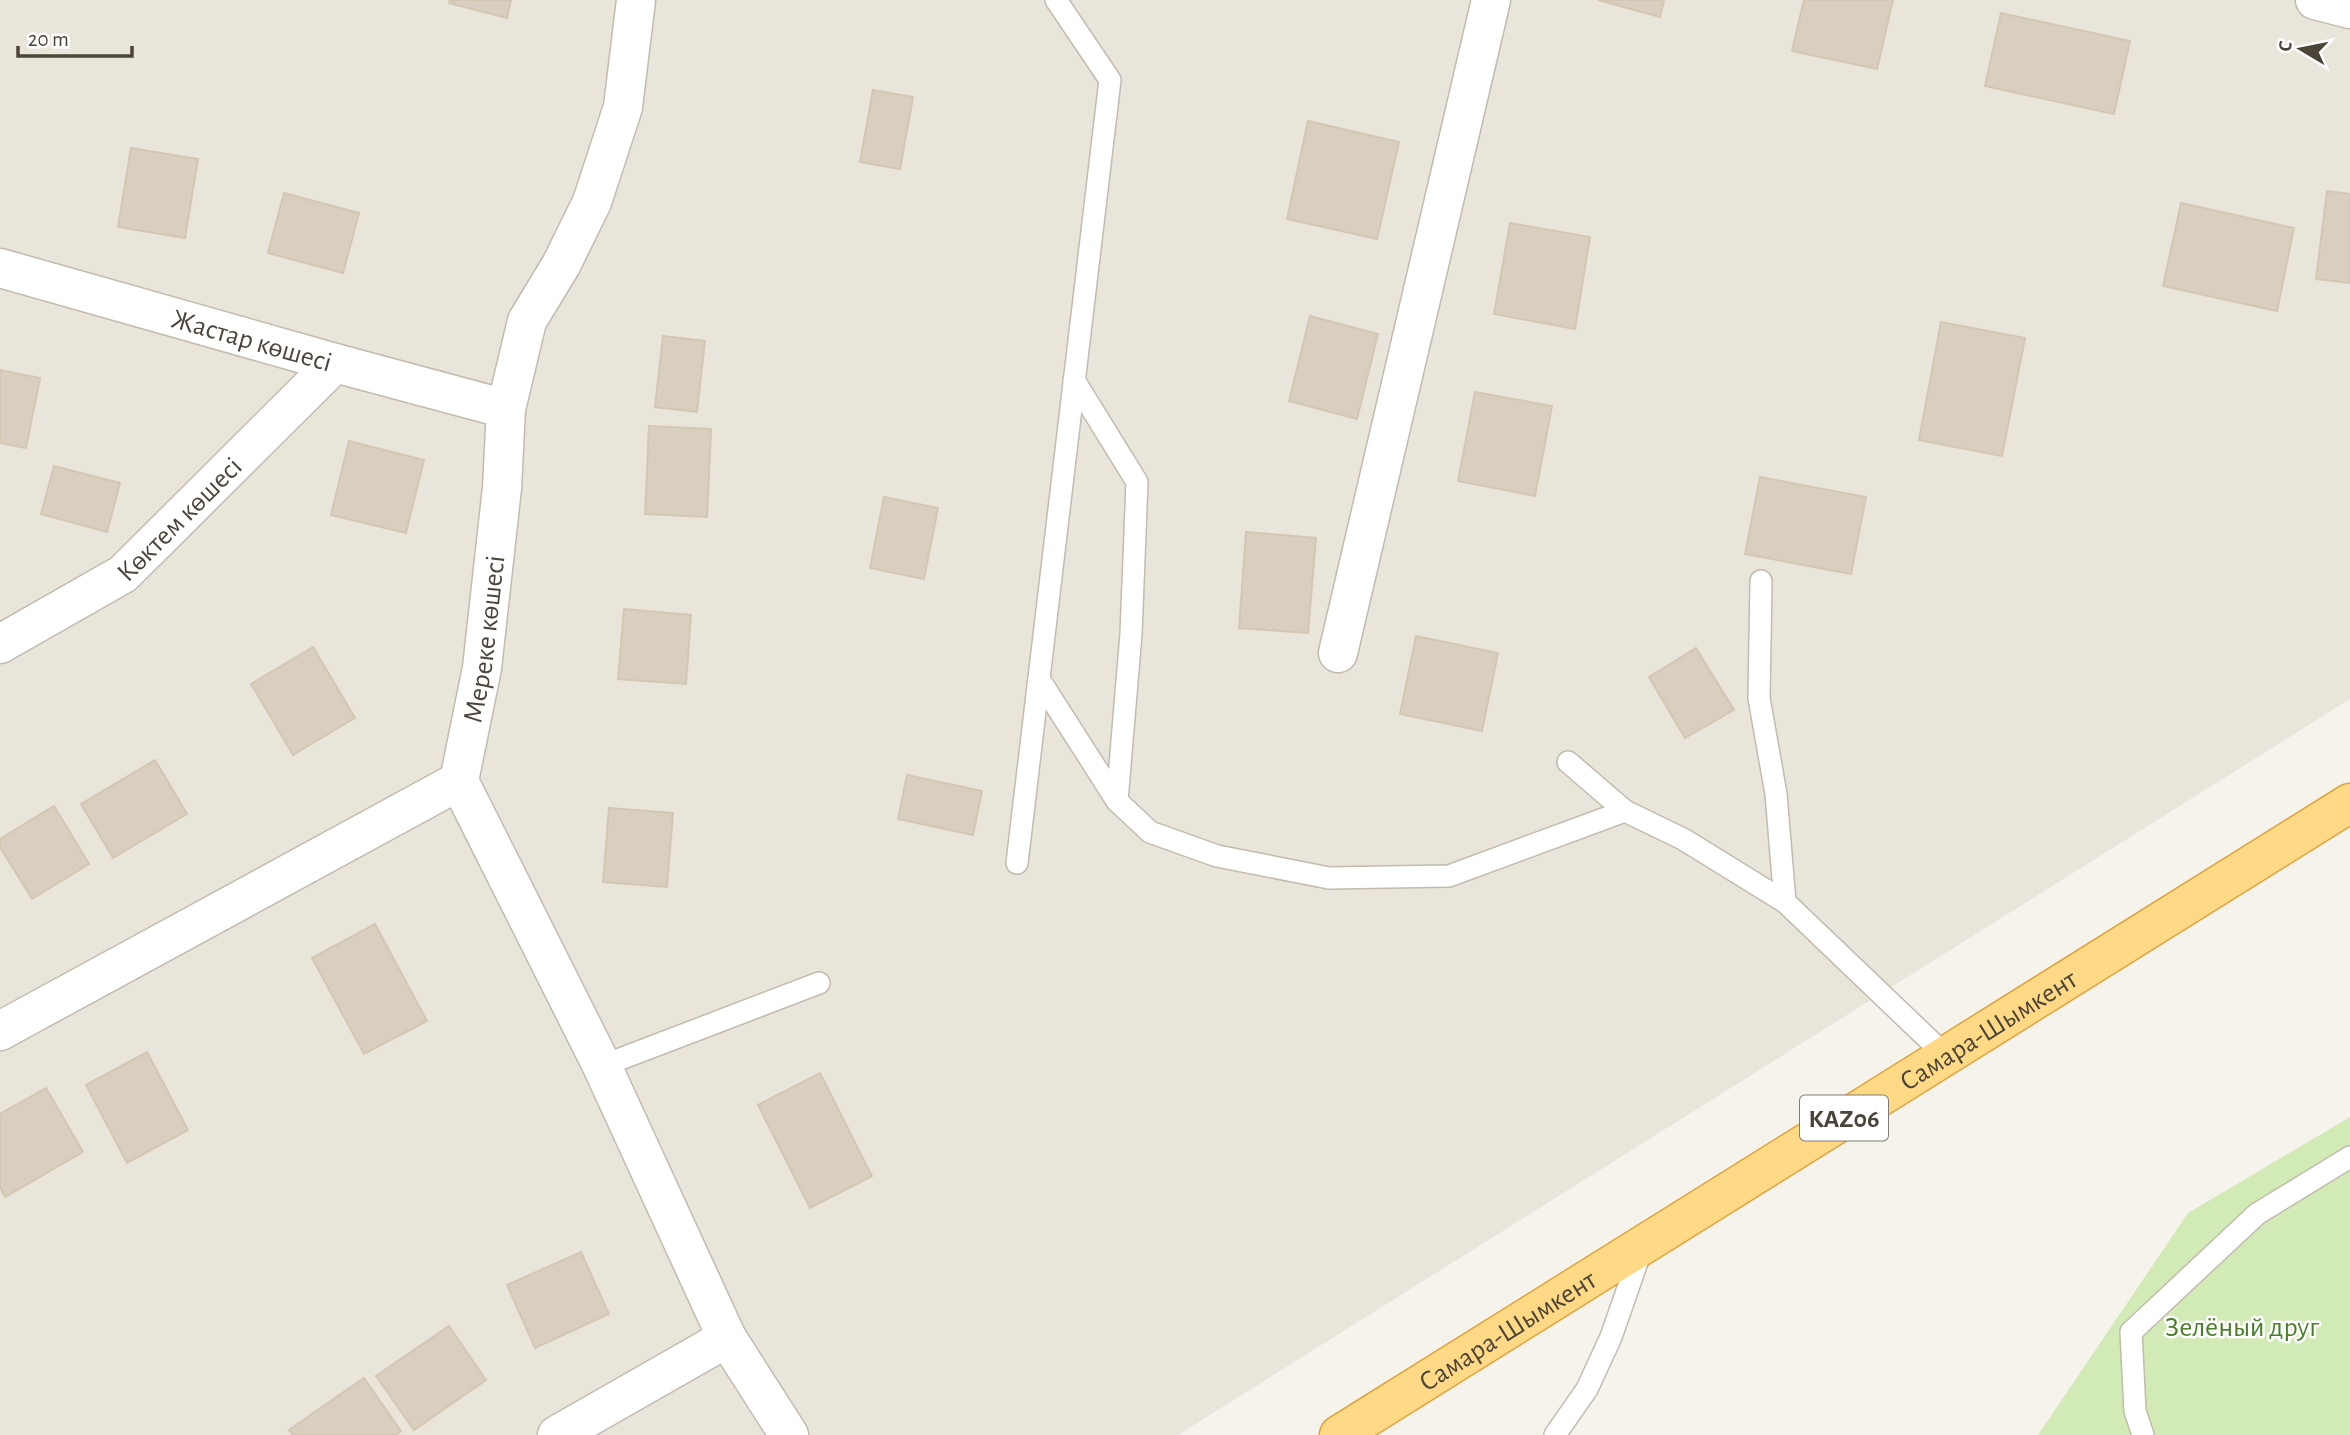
<svg xmlns="http://www.w3.org/2000/svg" width="2350" height="1435" font-family="'Alegreya Sans',sans-serif">
	<style>
		.residential { fill: #eae5da }
		.green { fill: #d2eab5 }
		.building { fill: #d8cfc1; stroke: #d3c7b4; stroke-width: 2 }
		.lines { fill: none; stroke-linecap: round; stroke-linejoin: round }
		.service-casing { stroke: #c2bbae; stroke-width: 24 }
		.minor-casing { stroke: #c2bbae; stroke-width: 41 }
		.trunk-casing { stroke: #e0a43c; stroke-width: 41 }
		.service { stroke: #fff; stroke-width: 21 }
		.minor { stroke: #fff; stroke-width: 38 }
		.trunk { stroke: #ffd985; stroke-width: 38 }
		.labels { text-anchor: middle; stroke-width: 5; stroke-linejoin: round; paint-order: stroke }
		.shield { fill: #fff; stroke: #817c74; stroke-width: 2 }
		.shield-label { font-size: 26px; font-weight: bold; fill: #4b4439 }
		.street-label { font-size: 28px; fill: #4b4439; stroke: #fff }
		.park-label { font-size: 28px; fill: #4a7f2a; stroke: #fff }
	</style>
	<rect width="100%" height="100%" fill="#f6f3ec"/>
	<path class="residential" d="M0,0H2350V699L1178,1435H0Z"/>
	<path class="green" d="M2350,1117V1435H2038L2188,1213Z"/>
	<g class="building">
		<path d="M450,0H511L507,18L449,3Z"/>
		<path d="M1598,0H1664L1660,17Z"/>
		<path d="M1804,0H1893L1877,69L1792,51Z"/>
		<path d="M2001,13L2130,41L2114,114L1985,86Z"/>
		<path d="M873,90L913,97L900,169L860,162Z"/>
		<path d="M1308,121L1399,142L1377,239L1287,219Z"/>
		<path d="M131,148L198,159L185,238L118,227Z"/>
		<path d="M2327,191L2350,194V283L2316,279Z"/>
		<path d="M284,193L359,213L343,273L268,253Z"/>
		<path d="M2181,203L2294,228L2277,311L2163,286Z"/>
		<path d="M1510,223L1590,237L1575,329L1494,314Z"/>
		<path d="M1310,316L1378,334L1357,419L1289,401Z"/>
		<path d="M1941,322L2025,338L2002,456L1919,440Z"/>
		<path d="M663,336L705,341L697,412L655,407Z"/>
		<path d="M0,370L40,378L26,448L0,443Z"/>
		<path d="M1475,392L1552,406L1535,496L1458,481Z"/>
		<path d="M649,426L711,429L707,517L645,514Z"/>
		<path d="M349,441L424,460L406,533L331,515Z"/>
		<path d="M54,466L120,483L107,532L41,514Z"/>
		<path d="M1760,477L1866,497L1851,574L1745,554Z"/>
		<path d="M884,497L938,508L924,579L870,568Z"/>
		<path d="M1246,532L1316,538L1308,633L1239,628Z"/>
		<path d="M624,609L691,615L686,684L618,679Z"/>
		<path d="M1416,636L1498,653L1482,731L1400,714Z"/>
		<path d="M313,647L355,718L293,755L251,684Z"/>
		<path d="M1696,648L1734,710L1685,738L1649,677Z"/>
		<path d="M155,760L187,814L113,858L81,804Z"/>
		<path d="M907,775L982,791L973,835L898,819Z"/>
		<path d="M54,806L89,864L32,899L0,847V839Z"/>
		<path d="M609,808L673,813L667,887L603,882Z"/>
		<path d="M375,924L427,1021L364,1054L312,958Z"/>
		<path d="M147,1052L188,1130L127,1163L86,1085Z"/>
		<path d="M820,1073L872,1176L810,1208L758,1105Z"/>
		<path d="M46,1088L83,1152L5,1197L0,1187V1114Z"/>
		<path d="M581,1252L609,1314L535,1348L507,1285Z"/>
		<path d="M449,1326L486,1380L414,1430L376,1376Z"/>
		<path d="M364,1378L401,1431L396,1435H293L289,1430Z"/>
	</g>
	<g class="lines">
		<defs>
			<g id="service">
				<path d="M1074,380L1137,482L1131,634L1117,801L1150,832L1217,856L1329,878L1449,876L1625,811"/>
				<path d="M1761,581L1759,698L1776,794L1785,902L1945,1055"/>
				<path d="M1039,679L1117,801"/>
				<path d="M1568,762L1625,811L1683,839L1785,902"/>
				<path d="M1017,863L1110,80L1056,0"/>
				<path d="M602,1066L819,983"/>
				<path d="M1555,1435L1587,1389L1611,1337L1642,1248"/>
				<path d="M2143,1435L2135,1411L2131,1332L2257,1214L2350,1157"/>
			</g>
			<g id="minor">
				<path d="M2315,0L2350,9"/>
				<path id="s1" d="M0,268L335,363L506,409"/>
				<path id="s2" d="M0,644L123,574L335,363"/>
				<path d="M1338,653L1491,0"/>
				<path d="M459,781L602,1066L727,1338L789,1435"/>
				<path id="s3" d="M0,1031L459,781L482,668L502,488L506,409L527,321L561,265L592,202L623,107L636,0"/>
				<path d="M557,1435L727,1338"/>
			</g>
			<g id="trunk">
				<path id="s4" d="M1339,1435L2350,803"/>
			</g>
		</defs>
		<use href="#service" class="service-casing"/>
		<use href="#minor" class="minor-casing"/>
		<use href="#trunk" class="trunk-casing"/>
		<use href="#service" class="service"/>
		<use href="#minor" class="minor"/>
		<use href="#trunk" class="trunk"/>
	</g>
	<g class="labels">
		<rect class="shield" x="1800" y="1095.5" width="88" height="45" rx="5"/>
		<g class="shield-label">
			<text x="1844" y="1127">KАZ06</text>
		</g>
		<g class="street-label">
			<text dy="10" stroke="none"><textPath href="#s1" startOffset="262">Жастар көшесі</textPath></text>
			<text dy="10" stroke="none"><textPath href="#s2" startOffset="220">Көктем көшесі</textPath></text>
			<text dy="10" stroke="none"><textPath href="#s3" startOffset="667">Мереке көшесі</textPath></text>
			<text dy="10" stroke="none"><textPath href="#s4" startOffset="765">Самара-Шымкент</textPath></text>
			<text dy="10" stroke="none"><textPath href="#s4" startOffset="198">Самара-Шымкент</textPath></text>
		</g>
		<g class="park-label">
			<text x="2242" y="1336">Зелёный друг</text>
		</g>
	</g>
	<g transform="translate(2301 49) rotate(280)" stroke="#ffffff" stroke-width="5" paint-order="stroke">
	<path d="M0-5L12 26L0 18L-12 26Z" fill="#4b4439"/>
	<text y="-10" font-size="19" font-weight="bold" text-anchor="middle" fill="#4b4439">С</text>
	</g>
	<path d="M18 46v10h114v-10" fill="none" stroke="#4b4439" stroke-width="3.5"/>
	<text x="28" y="46" font-size="21" fill="#4b4439" stroke="#ffffff" stroke-width="5" paint-order="stroke">20 m</text>
</svg>
